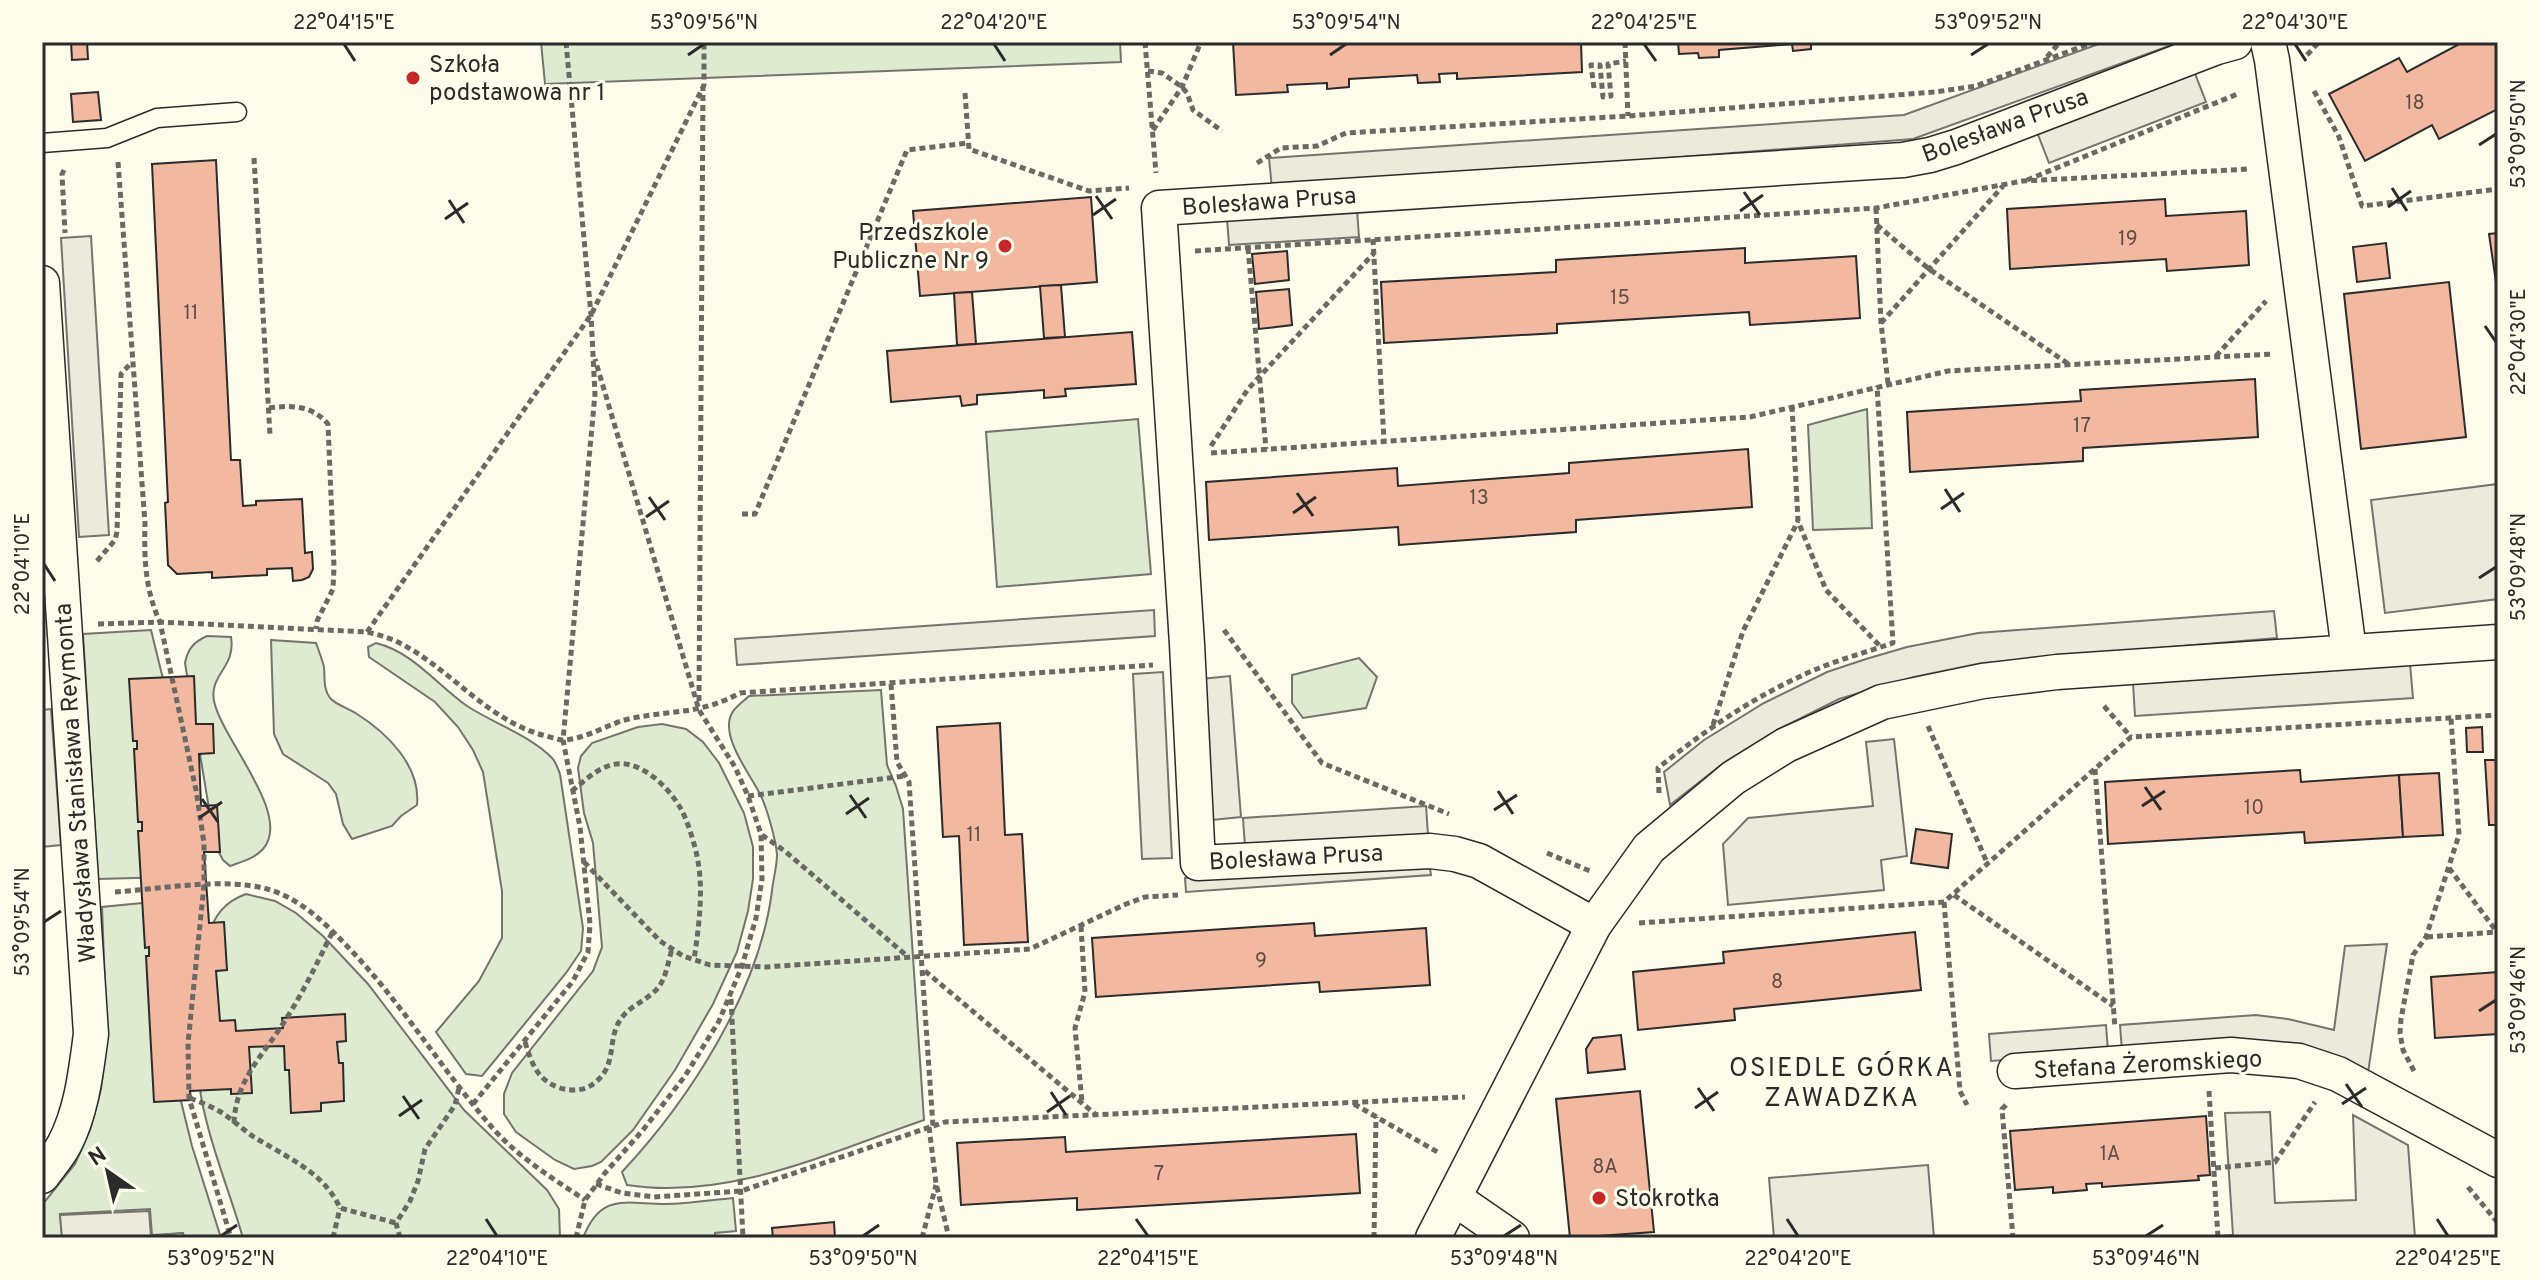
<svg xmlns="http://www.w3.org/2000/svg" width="2540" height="1280" font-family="Overpass,sans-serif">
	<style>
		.green { fill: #deebd1; stroke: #74746e; stroke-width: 2 }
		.parking { fill: #eceadb; stroke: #74746e; stroke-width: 2 }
		.building { fill: #f2b8a0; stroke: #2b2b2b; stroke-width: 2 }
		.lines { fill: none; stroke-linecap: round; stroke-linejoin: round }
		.lane-casing { stroke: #2b2b2b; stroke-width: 21 }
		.street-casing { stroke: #2b2b2b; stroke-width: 37 }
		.path { stroke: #6a6964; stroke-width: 5; stroke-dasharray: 6 4; stroke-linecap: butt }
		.lane { stroke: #fdfbea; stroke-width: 18 }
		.street { stroke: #fdfbea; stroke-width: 34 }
		.ticks { fill: none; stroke: #2b2b2b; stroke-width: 3 }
		.poi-dot { fill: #c62828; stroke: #fdfbea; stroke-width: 3 }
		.labels { text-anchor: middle; stroke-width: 6; stroke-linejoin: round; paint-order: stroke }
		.number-label { font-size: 20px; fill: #5d4e48 }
		.poi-label { font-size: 24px; fill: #2b2b2b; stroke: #fdfbea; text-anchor: start }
		.street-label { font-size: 24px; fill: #2b2b2b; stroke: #fdfbea }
		.neighbourhood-label { font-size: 26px; letter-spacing: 2px; fill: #2b2b2b; stroke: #fdfbea }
		.neatline { fill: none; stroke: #2b2b2b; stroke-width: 3 }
		.ticks-label { font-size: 20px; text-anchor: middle; fill: #2b2b2b }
	</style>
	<rect width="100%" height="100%" fill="#fdfbea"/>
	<g class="green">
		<path d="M541,42H1120L1121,62L545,84Z"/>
		<path d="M1867,409L1872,528L1813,530L1808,425Z"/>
		<path d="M1138,419L1151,574L997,587L986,432Z"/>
		<path d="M151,630L164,683L172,877L98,879L83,634Z"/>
		<path d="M207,636L231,637C236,668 209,674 214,701C222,740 293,815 263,849C254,859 241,862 230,866L223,860L215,845L185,663C188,648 194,642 207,636Z"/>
		<path d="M271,640L316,643C319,651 322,659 324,667C325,677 323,689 330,698C336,705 350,709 357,714C387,733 421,766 417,805L401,816L392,826L352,839L343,824L336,794L328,783L283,754L274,734Z"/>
		<path d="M376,643C413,652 437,685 467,706C493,723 531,736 552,758C556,762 558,769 560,774L583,928L581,951L566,973L482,1076L466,1074L436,1032L479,981L502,938V891L483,772L473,750L458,727L435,702L369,657L368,647Z"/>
		<path d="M1359,658L1377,677L1366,708L1303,718L1292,703V675Z"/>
		<path d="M881,690L887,765L896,786L903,809L924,1120C831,1152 728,1201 627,1185L622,1172C690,1099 759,992 772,891C773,880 777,866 777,855C776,840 767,809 761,796C751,775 719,736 732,713C735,707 744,701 749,696Z"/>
		<path d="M662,724L686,729L703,742L719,763L744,813L753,847V879L748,911L737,952L713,1004L675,1070L633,1130L601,1162L592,1166L574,1169L555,1160L516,1132L504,1114V1094L512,1073L593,971L602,947L593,843L584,813L578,768L581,756L592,743L638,727Z"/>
		<path d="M246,894L275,901L296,913L323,936L368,984L464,1110L547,1190L559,1209L560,1238H243C230,1193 209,1142 201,1096C193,1046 204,987 208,936C215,915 224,902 246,894Z"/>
		<path d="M162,901L178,1089L192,1146L221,1238H184L183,1233L152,1235L150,1209L60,1214L62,1238H42V1205L75,1164L90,1130L101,1089L107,1038L102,907Z"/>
		<path d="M733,1198L736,1231L715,1233V1238H583C601,1192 625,1204 665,1204C688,1204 711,1200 733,1198Z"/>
	</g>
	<g class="parking">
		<path d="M2104,42H2180L1913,139L1272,189L1269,158L1904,115Z"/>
		<path d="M2194,71L2206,102L2049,163L2037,132Z"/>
		<path d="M1357,210L1359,237L1229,245L1227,218Z"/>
		<path d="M91,236L109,535L79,537L61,238Z"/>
		<path d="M2498,484V599L2385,613L2371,500Z"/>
		<path d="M1154,610L1155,636L737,665L735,639Z"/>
		<path d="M2274,611L2277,638L1982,663L1914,677L1839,699L1777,730L1725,762L1670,805L1664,772L1704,740L1764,703L1827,672L1866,659L1907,647L1978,633Z"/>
		<path d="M2410,664L2413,698L2135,716L2133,683Z"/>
		<path d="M1163,672L1172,858L1142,859L1133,674Z"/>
		<path d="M1230,676L1241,817L1212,820L1201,679Z"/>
		<path d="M51,709L61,845L42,847V710Z"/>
		<path d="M1894,739L1907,856L1881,860L1884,890L1728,905L1723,844L1748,818L1873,806L1866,742Z"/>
		<path d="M1426,806L1428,835L1245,847L1243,818Z"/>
		<path d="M1429,862L1431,875L1186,892L1185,878Z"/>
		<path d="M2387,944L2368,1073L2122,1051L2120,1025L2256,1015L2288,1019L2334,1030L2345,946Z"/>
		<path d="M2106,1025L2108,1052L1991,1061L1989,1034Z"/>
		<path d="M2270,1112L2275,1203L2356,1200L2353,1115L2408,1145L2415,1238H2198L2233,1235L2225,1113Z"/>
		<path d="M1928,1165L1934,1238H1774L1769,1178Z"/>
		<path d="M149,1211L151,1236L183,1233L184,1238H62L60,1215Z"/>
	</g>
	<g class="building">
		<path d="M71,42H87L88,59L72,60Z"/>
		<path d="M1233,42H1581L1582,72L1457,79V73L1439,74L1440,82L1418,83L1417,75L1349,79V87L1327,89V83L1287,85L1288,92L1236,95Z"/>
		<path d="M1678,42H1825L1811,43V49L1793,51L1792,44L1719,50V57L1699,58L1698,53L1679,54Z"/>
		<path d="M2463,42H2498V109L2439,139L2432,125L2365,161L2329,94L2399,58L2407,72Z"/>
		<path d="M98,92L101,120L73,122L71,94Z"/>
		<path d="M216,160L231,460H240L243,506L256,505V501L302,499L305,553L312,552L313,569L309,577L302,580L293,581L292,568L267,569V575L212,578V572L177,574L168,565L165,503L168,502L152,164Z"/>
		<path d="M1091,197L1097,282L920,296L913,211Z"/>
		<path d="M2165,199L2166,216L2246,211L2249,265L2167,271L2166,259L2010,269L2007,209Z"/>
		<path d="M2498,233V296L2489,234Z"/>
		<path d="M2386,243L2390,278L2357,282L2353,247Z"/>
		<path d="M1745,248V263L1856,256L1860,318L1750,325L1749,312L1557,324V333L1384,343L1381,282L1556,272V260Z"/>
		<path d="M1287,251L1289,280L1255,284L1252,254Z"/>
		<path d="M2449,282L2466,437L2361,449L2344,294Z"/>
		<path d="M1061,285L1065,337L1044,338L1040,286Z"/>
		<path d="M1289,289L1292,325L1259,329L1256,292Z"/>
		<path d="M972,292L976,344L957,345L954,293Z"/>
		<path d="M1132,332L1136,384L1065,389L1066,396L1044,398V390L977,395V404L962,406L960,396L891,402L887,351Z"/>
		<path d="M2255,379L2258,437L2083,448V461L1910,472L1907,412L2081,401L2080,390Z"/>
		<path d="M1748,449L1752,507L1576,520V532L1399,545L1398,527L1209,540L1206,482L1397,468L1398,486L1569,473V463Z"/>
		<path d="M194,676L196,724H213L214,753L199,754L201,806L217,805L220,852H204L209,923L224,922L227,970L216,971L220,1021L235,1020L236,1031L283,1028L282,1018L345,1014L346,1041L337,1042L339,1063H343L344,1101L321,1103V1111L291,1113L289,1070H285L284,1046L249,1047L252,1093L231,1094V1089L190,1091L191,1100L154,1102L146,956H149V947L145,948L138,831H142V822H138L134,749H137V741H133L129,679Z"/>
		<path d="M1000,723L1005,835L1022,834L1028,942L964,945L959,836L943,837L937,727Z"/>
		<path d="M2482,727L2483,752H2467L2466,728Z"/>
		<path d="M2485,760H2498V825H2489Z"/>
		<path d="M2300,770L2301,782L2399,775L2403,837L2305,843L2304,832L2108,844L2105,782Z"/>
		<path d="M2439,773L2443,835L2403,837L2399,775Z"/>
		<path d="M1916,829L1952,834L1948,868L1911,863Z"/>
		<path d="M1314,923L1315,936L1426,928L1430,985L1320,992L1319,982L1096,997L1092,938Z"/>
		<path d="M1915,932L1921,990L1734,1009L1735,1020L1638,1030L1633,972L1724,963L1723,952Z"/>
		<path d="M2498,972V1034L2435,1038L2431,977Z"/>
		<path d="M1621,1035L1625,1069L1588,1073L1586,1049L1593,1038Z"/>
		<path d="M1640,1091L1654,1232L1570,1238L1556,1099Z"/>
		<path d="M2206,1116L2210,1175L2198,1176L2199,1180L2102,1187V1183L2086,1184L2087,1190L2053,1193V1187L2015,1190L2010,1131Z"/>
		<path d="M1356,1134L1360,1193L1077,1210V1198L961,1205L957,1143L1065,1137L1066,1152Z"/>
		<path d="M834,1222L835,1238H773L772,1228Z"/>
	</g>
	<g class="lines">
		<defs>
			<path id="lane" d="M42,143L107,138L157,118L237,112"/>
			<g id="street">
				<path d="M2268,42L2272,60L2349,651"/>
				<path d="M42,283L91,1034C86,1071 82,1111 64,1145C58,1156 49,1166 42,1176"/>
				<path d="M1594,925L1479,861L1455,854L1430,851L1198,863L1187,644L1159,208L1903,160L1930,155L1956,147L2217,47L2235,42"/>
				<path d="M2015,1071L2231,1055L2299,1061L2338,1074L2498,1160"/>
				<path d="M1454,1198L1512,1238"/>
				<path d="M1433,1238L1594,925L1649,848L1733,778L1786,745L1882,702L1983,681L2057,672L2498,642"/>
			</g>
		</defs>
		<use href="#lane" class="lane-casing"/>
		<use href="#street" class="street-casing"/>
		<g class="path">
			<path d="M1145,42L1156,173"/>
			<path d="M1625,42L1628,116"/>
			<path d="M2307,55L2319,42"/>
			<path d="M2047,57L2060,42"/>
			<path d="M1148,71L1162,73L1182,87L1187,93L1193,110L1222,131"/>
			<path d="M1594,88L1591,65H1600L1603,97L1611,96L1608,64L1626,61"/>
			<path d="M2314,91L2339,137L2362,206L2498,189"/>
			<path d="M965,93L969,149L1089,191L1129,188"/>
			<path d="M1153,130L1182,87L1201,42"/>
			<path d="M254,158L270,435"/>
			<path d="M118,162L145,523C144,557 145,590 160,622L196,790L204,843V885L188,1043L189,1098L231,1238"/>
			<path d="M1257,163L1281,148L1317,146L1346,133L1628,116L1935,92L1976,86L2094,42"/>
			<path d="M64,170L62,174L65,233"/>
			<path d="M2027,180L2240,93"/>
			<path d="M1876,208L1881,323L1888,383"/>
			<path d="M1877,225L1929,269L2070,365"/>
			<path d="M1373,239L1384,441"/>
			<path d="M1248,248L1266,449"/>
			<path d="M1195,251L1876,208L2023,181L2249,169"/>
			<path d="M1881,323L2003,186"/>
			<path d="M2216,356L2266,301"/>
			<path d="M1792,406L1798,521L1826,590L1881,647"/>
			<path d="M269,408C291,405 312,405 328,424L334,567L333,589L317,621L316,629"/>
			<path d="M1211,446L1248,389L1374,253"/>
			<path d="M1211,453L1750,417L1948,371L2274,354"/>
			<path d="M742,514H755L907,150L968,143"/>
			<path d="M97,561L115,540L117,532L121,374L132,362"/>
			<path d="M98,624L160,622L367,632C375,634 383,636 391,639C447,663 485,721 546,736C551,737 558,740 563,740C588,739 610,722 633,718C675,710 701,714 740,693L1153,665"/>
			<path d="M1224,630L1322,763L1449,814"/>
			<path d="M367,632L591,315L704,85V42"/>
			<path d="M891,684L897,762L909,782L933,1126"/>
			<path d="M699,701L703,87"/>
			<path d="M2104,706L2131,737"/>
			<path d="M1713,725L1743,631L1798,521"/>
			<path d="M1928,726L1988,865"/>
			<path d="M2095,769L2115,1028"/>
			<path d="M572,791C583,782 594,771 608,766C637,755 668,786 681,809C688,822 694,842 697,856C704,890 699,925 694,960"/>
			<path d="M1659,793L1658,768C1702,733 1747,701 1799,677C1829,662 1861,654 1893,643L1877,386"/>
			<path d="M748,796L905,776"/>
			<path d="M762,835L786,852L907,956"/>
			<path d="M1547,853L1590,871"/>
			<path d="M584,862L660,941L683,956L710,965L765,967L1030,949L1126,904L1145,897L1178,895"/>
			<path d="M2449,868L2497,932"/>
			<path d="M115,892C162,889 222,877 267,889C299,898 323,921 345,944C400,1000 439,1066 490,1125C515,1155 552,1178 585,1200"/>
			<path d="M1954,895L2113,1006"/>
			<path d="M1944,902L1960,1091L1967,1105"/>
			<path d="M1639,923L1944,902L2131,737L2498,715"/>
			<path d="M1081,926L1085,992L1075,1028L1082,1102"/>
			<path d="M2427,937L2497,932"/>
			<path d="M925,971L1095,1114"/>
			<path d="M731,999L743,1238"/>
			<path d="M525,1042C532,1064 537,1080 560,1088C569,1091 582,1091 590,1086C621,1067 604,1039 623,1016C632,1005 647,1000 657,989C666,979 668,962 672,949"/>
			<path d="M2414,1071L2403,1050L2400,1033L2401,1019L2413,955L2426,937L2459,835L2451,718"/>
			<path d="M2209,1091L2218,1238"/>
			<path d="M190,1098C200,1102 210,1106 219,1111C231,1118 242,1129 254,1137C286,1157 324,1172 340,1208L396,1223"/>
			<path d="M473,1104L573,981L588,952L590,924L580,827L563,740L595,394L591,315L566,42"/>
			<path d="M1354,1104L1439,1153"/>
			<path d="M2006,1105L2002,1109L2013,1238"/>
			<path d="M234,1123C236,1078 264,1055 286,1019C304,991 318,961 333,931"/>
			<path d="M929,1127L936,1183L949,1238"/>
			<path d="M2215,1168L2275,1162L2315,1102"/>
			<path d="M596,1184L622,1193L654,1197L741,1191L945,1122L1465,1097"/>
			<path d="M2468,1187L2498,1223"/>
			<path d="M333,1238L340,1208"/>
			<path d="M400,1238L396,1223L410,1201L418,1181L425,1149L455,1105L459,1088"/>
			<path d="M576,1238L585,1200L605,1173L643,1130L685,1076L719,1021L742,966L756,918L762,879L761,834L748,796L735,767L699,710L595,359"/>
			<path d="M922,1238L936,1185"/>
			<path d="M1374,1238L1376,1117"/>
		</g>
		<use href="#lane" class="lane"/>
		<use href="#street" class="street"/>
	</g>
	<path class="ticks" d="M344,44L355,61M994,44L1005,61M1644,44L1656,61M2295,44L2306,61M688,55L704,44M1330,55L1346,44M1971,55L1988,44M2479,145L2496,134M2392,188L2407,211M1744,192L1760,215M1096,196L1112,219M449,200L464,223M2388,207L2411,191M1740,211L1763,195M1093,215L1116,199M445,219L468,203M2485,326L2496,342M1945,489L1960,512M1297,493L1313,516M649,497L665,520M1941,509L1964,493M1293,513L1316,497M646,517L669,501M44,564L55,581M2479,578L2496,567M2145,787L2161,810M1498,791L1513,814M850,795L866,818M202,799L218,822M2142,806L2165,791M1494,810L1517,795M846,814L869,798M199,818L222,802M44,922L61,911M2479,1011L2496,1000M2346,1084L2362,1107M1698,1088L1714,1111M1051,1092L1066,1115M403,1096L419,1119M2342,1104L2366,1088M1695,1108L1718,1092M1047,1112L1070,1096M399,1116L422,1100M486,1219L497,1236M1136,1219L1148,1236M1787,1219L1798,1236M2437,1219L2448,1236M221,1236L237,1225M863,1236L879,1225M1504,1236L1521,1225M2146,1236L2163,1225"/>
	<g class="poi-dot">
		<circle cx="413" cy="78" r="8"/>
		<circle cx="1005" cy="246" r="8"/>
		<circle cx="1599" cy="1198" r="8"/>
	</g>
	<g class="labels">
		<g class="number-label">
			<text x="2415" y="109">18</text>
			<text x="2128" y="245">19</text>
			<text x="1620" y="304">15</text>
			<text x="191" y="319">11</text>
			<text x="2082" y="432">17</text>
			<text x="1479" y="504">13</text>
			<text x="2254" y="814">10</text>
			<text x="974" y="841">11</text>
			<text x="1261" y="967">9</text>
			<text x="1777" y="988">8</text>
			<text x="2110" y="1160">1A</text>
			<text x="1605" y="1173">8A</text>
			<text x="1159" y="1180">7</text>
		</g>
		<g class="poi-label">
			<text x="429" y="72">Szkoła<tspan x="429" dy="28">podstawowa nr 1</tspan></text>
			<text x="989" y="240" text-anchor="end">Przedszkole<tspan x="989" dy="28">Publiczne Nr 9</tspan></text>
			<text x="1615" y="1206">Stokrotka</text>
		</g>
		<g class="street-label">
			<text transform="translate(2005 125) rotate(-20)" y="8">Bolesława Prusa</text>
			<text transform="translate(1269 201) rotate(-4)" y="8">Bolesława Prusa</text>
			<text transform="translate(75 783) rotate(-94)" y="8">Władysława Stanisława Reymonta</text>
			<text transform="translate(1296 857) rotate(-3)" y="8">Bolesława Prusa</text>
			<text transform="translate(2148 1064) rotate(-3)" y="8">Stefana Żeromskiego</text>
		</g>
		<g class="neighbourhood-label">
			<text x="1842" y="1076">OSIEDLE GÓRKA<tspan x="1842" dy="30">ZAWADZKA</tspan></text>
		</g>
	</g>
	<rect width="2540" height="1280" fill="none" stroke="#fdfbea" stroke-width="88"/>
	<g transform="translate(108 1172) rotate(326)" stroke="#fdfbea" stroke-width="6" paint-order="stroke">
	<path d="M0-6L14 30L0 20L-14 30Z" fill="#2b2b2b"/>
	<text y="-12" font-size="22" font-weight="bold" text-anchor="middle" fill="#2b2b2b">N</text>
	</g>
	<rect x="44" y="44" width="2452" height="1192" class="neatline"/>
	<g class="ticks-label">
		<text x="344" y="29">22°04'15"E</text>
		<text x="704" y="29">53°09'56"N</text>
		<text x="994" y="29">22°04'20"E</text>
		<text x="1346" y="29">53°09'54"N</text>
		<text x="1644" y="29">22°04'25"E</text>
		<text x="1988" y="29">53°09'52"N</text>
		<text x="2295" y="29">22°04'30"E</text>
		<text transform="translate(2518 134) rotate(-90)" y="7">53°09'50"N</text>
		<text transform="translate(2518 342) rotate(-90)" y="7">22°04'30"E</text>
		<text transform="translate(22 564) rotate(-90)" y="7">22°04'10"E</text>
		<text transform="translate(2518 567) rotate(-90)" y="7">53°09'48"N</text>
		<text transform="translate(22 922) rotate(-90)" y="7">53°09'54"N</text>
		<text transform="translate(2518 1000) rotate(-90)" y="7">53°09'46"N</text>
		<text x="221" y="1265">53°09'52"N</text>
		<text x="497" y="1265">22°04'10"E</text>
		<text x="863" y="1265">53°09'50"N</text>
		<text x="1148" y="1265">22°04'15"E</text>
		<text x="1504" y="1265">53°09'48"N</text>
		<text x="1798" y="1265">22°04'20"E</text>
		<text x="2146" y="1265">53°09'46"N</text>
		<text x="2448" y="1265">22°04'25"E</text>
	</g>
</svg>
